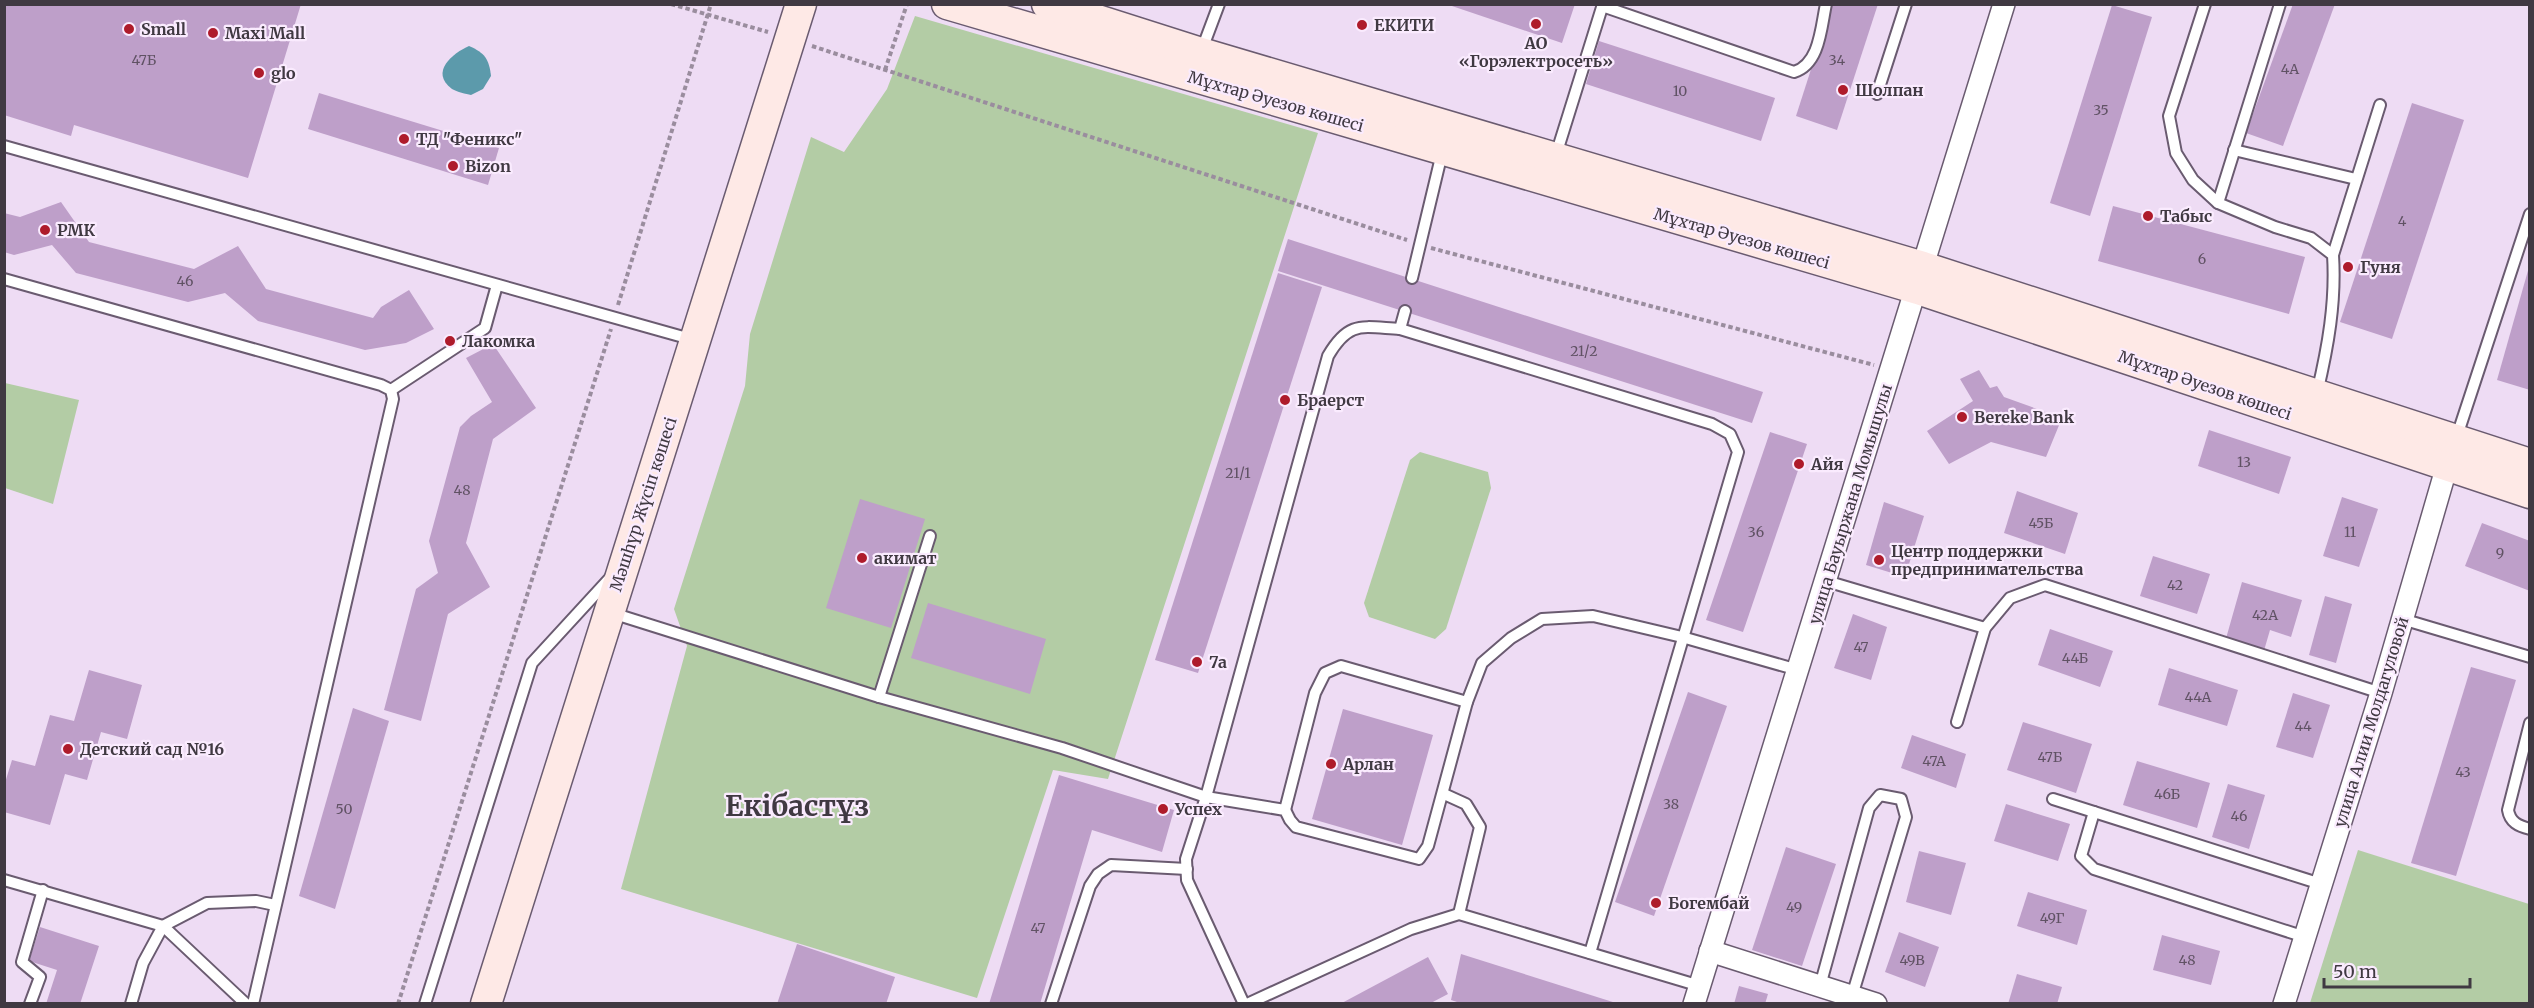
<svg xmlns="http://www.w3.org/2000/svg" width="2534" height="1008" font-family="Merriweather,serif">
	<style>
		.green { fill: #b3cca5 }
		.water { fill: #5c9aab }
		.building { fill: #be9fc9 }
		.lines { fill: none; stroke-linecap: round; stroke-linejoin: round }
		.lane-casing { stroke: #6a5b70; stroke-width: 14 }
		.street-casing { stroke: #6a5b70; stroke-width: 24 }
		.secondary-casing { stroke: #6a5b70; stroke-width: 33 }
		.path { stroke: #9a8d9e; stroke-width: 4; stroke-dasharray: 4.5 3; stroke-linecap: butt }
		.lane { stroke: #fff; stroke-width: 10 }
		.street { stroke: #fff; stroke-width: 21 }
		.secondary { stroke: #fee9e6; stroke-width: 30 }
		.poi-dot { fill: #ae1b2b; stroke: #faebfe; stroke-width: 2 }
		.labels { text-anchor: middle; stroke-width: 4.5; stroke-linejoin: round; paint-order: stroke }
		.number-label { font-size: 14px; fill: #605264 }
		.poi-label { font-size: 16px; font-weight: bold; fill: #403942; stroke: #faebfe; text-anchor: start }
		.street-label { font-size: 16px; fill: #403942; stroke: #faebfe }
		.town-label { font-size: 28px; font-weight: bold; fill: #403942; stroke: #faebfe }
	</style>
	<rect width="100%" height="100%" fill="#eedcf4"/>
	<g class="green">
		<path d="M915,16L1318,133L1108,779L1053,770L977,998L621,889L687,646L674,609L745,386L750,334L811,137L844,152L887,89Z"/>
		<path d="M5,383L79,400L53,504L5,488Z"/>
		<path d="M1420,452L1488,472L1491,488L1446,629L1435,639L1369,617L1364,603L1410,460Z"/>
		<path d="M2358,850L2529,904V1003H2310Z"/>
	</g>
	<path class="water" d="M469,46C485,53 489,59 491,76L483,89L471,95C466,94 457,92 452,89C429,72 453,53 469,46Z"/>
	<g class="building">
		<path d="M4,4H301L248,178L74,125L71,136L4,115Z"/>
		<path d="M1446,4H1575L1562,43Z"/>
		<path d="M1832,4H1878L1837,130L1796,116Z"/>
		<path d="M2293,4H2335L2283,146L2246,133Z"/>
		<path d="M2112,5L2152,17L2090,216L2050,203Z"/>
		<path d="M1599,41L1775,98L1761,141L1586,84Z"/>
		<path d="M319,93L499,148L488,185L308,129Z"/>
		<path d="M2412,103L2464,120L2392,339L2340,322Z"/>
		<path d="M61,202L89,242L194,269L238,246L266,289L373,318L381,307L409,290L434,329L406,343L365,350L258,321L225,293L188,302L76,273L52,245L14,255L4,252V213L20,217Z"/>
		<path d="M2113,206L2305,257L2289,314L2098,261Z"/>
		<path d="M1288,239L1763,392L1752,423L1278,271Z"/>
		<path d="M2529,267H2530V390L2497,380Z"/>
		<path d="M1278,273L1322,287L1198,673L1155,660Z"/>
		<path d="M493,344L536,408L493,439L466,543L490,587L448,614L421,721L384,710L416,589L438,573L429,541L460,427L471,416L492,402L466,358Z"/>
		<path d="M1979,370L1990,388L1997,386L2004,397L2062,418L2046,457L1991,442L1949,464L1927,431L1973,401L1960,379Z"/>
		<path d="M2209,430L2291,457L2279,494L2198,466Z"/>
		<path d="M1770,432L1807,444L1743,632L1706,620Z"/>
		<path d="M2017,491L2078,513L2065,554L2004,533Z"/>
		<path d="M2342,497L2378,509L2359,567L2323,556Z"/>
		<path d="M860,499L925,519L891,628L826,608Z"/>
		<path d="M1884,502L1924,516L1905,577L1866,565Z"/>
		<path d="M2482,523L2530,541V591L2465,566Z"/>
		<path d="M2153,556L2210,574L2197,614L2140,596Z"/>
		<path d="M2242,582L2302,600L2291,637L2270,630L2263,654L2225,642Z"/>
		<path d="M2325,596L2352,604L2336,663L2309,655Z"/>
		<path d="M928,603L1046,639L1030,694L911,658Z"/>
		<path d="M1853,614L1887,627L1871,680L1834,668Z"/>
		<path d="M2050,629L2113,651L2100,687L2038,665Z"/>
		<path d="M2471,667L2516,680L2456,876L2411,863Z"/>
		<path d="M2169,668L2238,690L2227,726L2158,705Z"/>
		<path d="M89,670L142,685L127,739L101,732L87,780L65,774L50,825L4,812V786L12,760L35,766L50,715L74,721Z"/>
		<path d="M1688,692L1727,706L1654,916L1615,902Z"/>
		<path d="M2293,693L2330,705L2313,758L2276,747Z"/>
		<path d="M353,708L389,721L335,909L299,896Z"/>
		<path d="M1343,709L1433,735L1402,845L1312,819Z"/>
		<path d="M2023,722L2092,744L2076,793L2007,770Z"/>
		<path d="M1912,735L1966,754L1956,788L1901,768Z"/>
		<path d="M2137,761L2210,783L2197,828L2123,805Z"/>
		<path d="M1059,775L1174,810L1162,852L1092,830L1040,1004H989Z"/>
		<path d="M2228,784L2265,795L2249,849L2212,837Z"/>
		<path d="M2006,804L2070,824L2058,861L1994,841Z"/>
		<path d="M1786,847L1836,864L1802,966L1752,950Z"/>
		<path d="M1919,851L1966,863L1951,915L1906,902Z"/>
		<path d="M2028,892L2087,910L2077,945L2017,926Z"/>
		<path d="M40,927L99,946L80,1004H46L57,970L29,961Z"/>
		<path d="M1899,932L1939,947L1925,987L1885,972Z"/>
		<path d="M2162,935L2220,951L2211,985L2153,970Z"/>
		<path d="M797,944L895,977L886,1004H777Z"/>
		<path d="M1461,954L1616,1003V1004H1463L1451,1000Z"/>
		<path d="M1428,957L1448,994L1429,1004H1340Z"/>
		<path d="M2017,974L2062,987L2057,1004H2008Z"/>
		<path d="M1739,986L1768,994L1765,1004H1734Z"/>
	</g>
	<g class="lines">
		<defs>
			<g id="lane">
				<path d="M2205,4L2169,116L2176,153L2193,180L2218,203L2275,227L2311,238L2333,255C2336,302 2328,347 2317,393"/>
				<path d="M1602,6L1794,72C1820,64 1821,27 1826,4"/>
				<path d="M1201,52L1219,4"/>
				<path d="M1877,94L1906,4"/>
				<path d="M4,146L694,340"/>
				<path d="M2234,150L2356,179"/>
				<path d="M1555,158L1603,4"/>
				<path d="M2218,203L2280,4"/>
				<path d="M2333,255L2380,105"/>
				<path d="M1412,278L1442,153"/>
				<path d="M4,279L381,385L391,390L393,399L253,1004"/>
				<path d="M1405,311L1400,329L1712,424L1730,434L1738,452L1590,953"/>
				<path d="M391,390L485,328L497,285"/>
				<path d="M2456,439L2530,214"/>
				<path d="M1826,581L1985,628"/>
				<path d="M612,613L879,697L1062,748L1206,797L1285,810L1290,820L1296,827L1419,859L1428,846L1467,702L1482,663L1511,638L1542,619L1593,616L1682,637L1798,670"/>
				<path d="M2402,619L2530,657"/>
				<path d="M879,697L930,536"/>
				<path d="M1957,722L1985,628L2010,598L2045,585L2381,693"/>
				<path d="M2530,723L2508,810C2510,822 2518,826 2530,829"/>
				<path d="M1444,794L1466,804L1480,827L1459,914"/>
				<path d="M2053,799L2321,884"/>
				<path d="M1285,810L1315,693L1325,673L1341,666L1467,702"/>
				<path d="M2094,812L2081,856L2094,869L2305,937"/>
				<path d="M4,880L163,926L246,1004"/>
				<path d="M1820,986L1869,808L1880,795L1901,799L1906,817L1852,996"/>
				<path d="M30,1004L40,977L22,962L43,890"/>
				<path d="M131,1004L143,963L163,926L207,903L256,901L275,905"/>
				<path d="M425,1004L532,663L611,577"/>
				<path d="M1051,1004L1090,886L1098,874L1111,865L1187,869"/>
				<path d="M1244,1004L1187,880L1186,859L1206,797L1328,356C1349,320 1362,327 1400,329"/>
				<path d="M1247,1004L1411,929L1459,914L1700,986"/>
			</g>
			<g id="street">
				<path d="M1710,951L1876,1004"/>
				<path d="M1694,1004L2004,4"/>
				<path d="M2284,1004L2381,693L2451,452"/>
			</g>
			<g id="secondary">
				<path d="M947,4L1918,289L2530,493"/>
				<path d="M1047,4L1201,53L1923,267L2530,464"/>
				<path d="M486,1004L801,4"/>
			</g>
		</defs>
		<use href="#lane" class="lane-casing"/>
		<use href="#street" class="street-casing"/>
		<use href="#secondary" class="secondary-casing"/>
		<g class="path">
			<path d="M671,4L768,32"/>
			<path d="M812,46L1407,240"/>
			<path d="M885,70L907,4"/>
			<path d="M1431,248L1874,365"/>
			<path d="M618,305L711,4"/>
			<path d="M398,1004L611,329"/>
		</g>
		<use href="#lane" class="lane"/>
		<use href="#street" class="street"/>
		<use href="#secondary" class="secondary"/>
	</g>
	<g class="poi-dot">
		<circle cx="1536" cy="24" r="6"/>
		<circle cx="1362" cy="25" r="6"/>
		<circle cx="129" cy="29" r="6"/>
		<circle cx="213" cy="33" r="6"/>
		<circle cx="259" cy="73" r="6"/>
		<circle cx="1843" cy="90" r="6"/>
		<circle cx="404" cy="139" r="6"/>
		<circle cx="453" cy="166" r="6"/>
		<circle cx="2148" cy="216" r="6"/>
		<circle cx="45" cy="230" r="6"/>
		<circle cx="2348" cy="267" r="6"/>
		<circle cx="450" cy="341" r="6"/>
		<circle cx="1285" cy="400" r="6"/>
		<circle cx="1962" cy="417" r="6"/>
		<circle cx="1799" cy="464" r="6"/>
		<circle cx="862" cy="558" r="6"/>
		<circle cx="1879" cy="560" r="6"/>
		<circle cx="1197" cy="662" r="6"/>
		<circle cx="68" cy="749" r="6"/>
		<circle cx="1331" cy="764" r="6"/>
		<circle cx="1163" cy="809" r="6"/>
		<circle cx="1656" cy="903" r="6"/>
	</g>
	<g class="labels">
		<g class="number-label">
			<text x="144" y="65">47Б</text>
			<text x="1837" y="65">34</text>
			<text x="2290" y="74">4А</text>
			<text x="1680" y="96">10</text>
			<text x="2101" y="115">35</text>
			<text x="2402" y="226">4</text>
			<text x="2202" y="264">6</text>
			<text x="185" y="286">46</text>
			<text x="1584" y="356">21/2</text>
			<text x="2244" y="467">13</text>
			<text x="1238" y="478">21/1</text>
			<text x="462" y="495">48</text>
			<text x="2041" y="528">45Б</text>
			<text x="1756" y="537">36</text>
			<text x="2350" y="537">11</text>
			<text x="2500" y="558">9</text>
			<text x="2175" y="590">42</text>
			<text x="2265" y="620">42А</text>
			<text x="1861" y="652">47</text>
			<text x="2075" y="663">44Б</text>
			<text x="2198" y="702">44А</text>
			<text x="2303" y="731">44</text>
			<text x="2050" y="762">47Б</text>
			<text x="1934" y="766">47А</text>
			<text x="2463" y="777">43</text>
			<text x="2167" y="799">46Б</text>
			<text x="1671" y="809">38</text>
			<text x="344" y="814">50</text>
			<text x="2239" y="821">46</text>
			<text x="1794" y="912">49</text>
			<text x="2052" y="923">49Г</text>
			<text x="1038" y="933">47</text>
			<text x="1912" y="965">49В</text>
			<text x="2187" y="965">48</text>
		</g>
		<g class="poi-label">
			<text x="1374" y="31">ЕКИТИ</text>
			<text x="141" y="35">Small</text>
			<text x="225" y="39">Maxi Mall</text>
			<text x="1536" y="49" text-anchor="middle">АО<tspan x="1536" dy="18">«Горэлектросеть»</tspan></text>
			<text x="271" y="79">glo</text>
			<text x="1855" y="96">Шолпан</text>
			<text x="416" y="145">ТД "Феникс"</text>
			<text x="465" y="172">Bizon</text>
			<text x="2160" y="222">Табыс</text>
			<text x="57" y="236">РМК</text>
			<text x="2360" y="273">Гуня</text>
			<text x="462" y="347">Лакомка</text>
			<text x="1297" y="406">Браерст</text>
			<text x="1974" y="423">Bereke Bank</text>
			<text x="1811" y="470">Айя</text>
			<text x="1891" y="557">Центр поддержки<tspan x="1891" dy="18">предпринимательства</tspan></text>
			<text x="874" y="564">акимат</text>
			<text x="1209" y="668">7а</text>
			<text x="80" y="755">Детский сад №16</text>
			<text x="1343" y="770">Арлан</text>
			<text x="1175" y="815">Успех</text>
			<text x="1668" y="909">Богембай</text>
		</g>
		<g class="street-label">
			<text transform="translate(1276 101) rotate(16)" y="6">Мұхтар Әуезов көшесі</text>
			<text transform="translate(1742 238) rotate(16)" y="6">Мұхтар Әуезов көшесі</text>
			<text transform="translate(2205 385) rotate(19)" y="6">Мұхтар Әуезов көшесі</text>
			<text transform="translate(643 504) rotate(-72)" y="6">Мәшһүр Жүсіп көшесі</text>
			<text transform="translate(1850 504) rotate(-73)" y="6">улица Бауыржана Момышулы</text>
			<text transform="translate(2371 722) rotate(-73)" y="6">улица Алии Молдагуловой</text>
		</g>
		<g class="town-label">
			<text x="797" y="816">Екібастұз</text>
		</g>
	</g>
	<rect width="2534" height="1008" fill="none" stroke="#403942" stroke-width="12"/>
	<path d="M2324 978v9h146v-9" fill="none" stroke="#403942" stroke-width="3"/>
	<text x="2333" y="978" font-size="18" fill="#403942" stroke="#faebfe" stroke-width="4.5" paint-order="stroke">50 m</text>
</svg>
